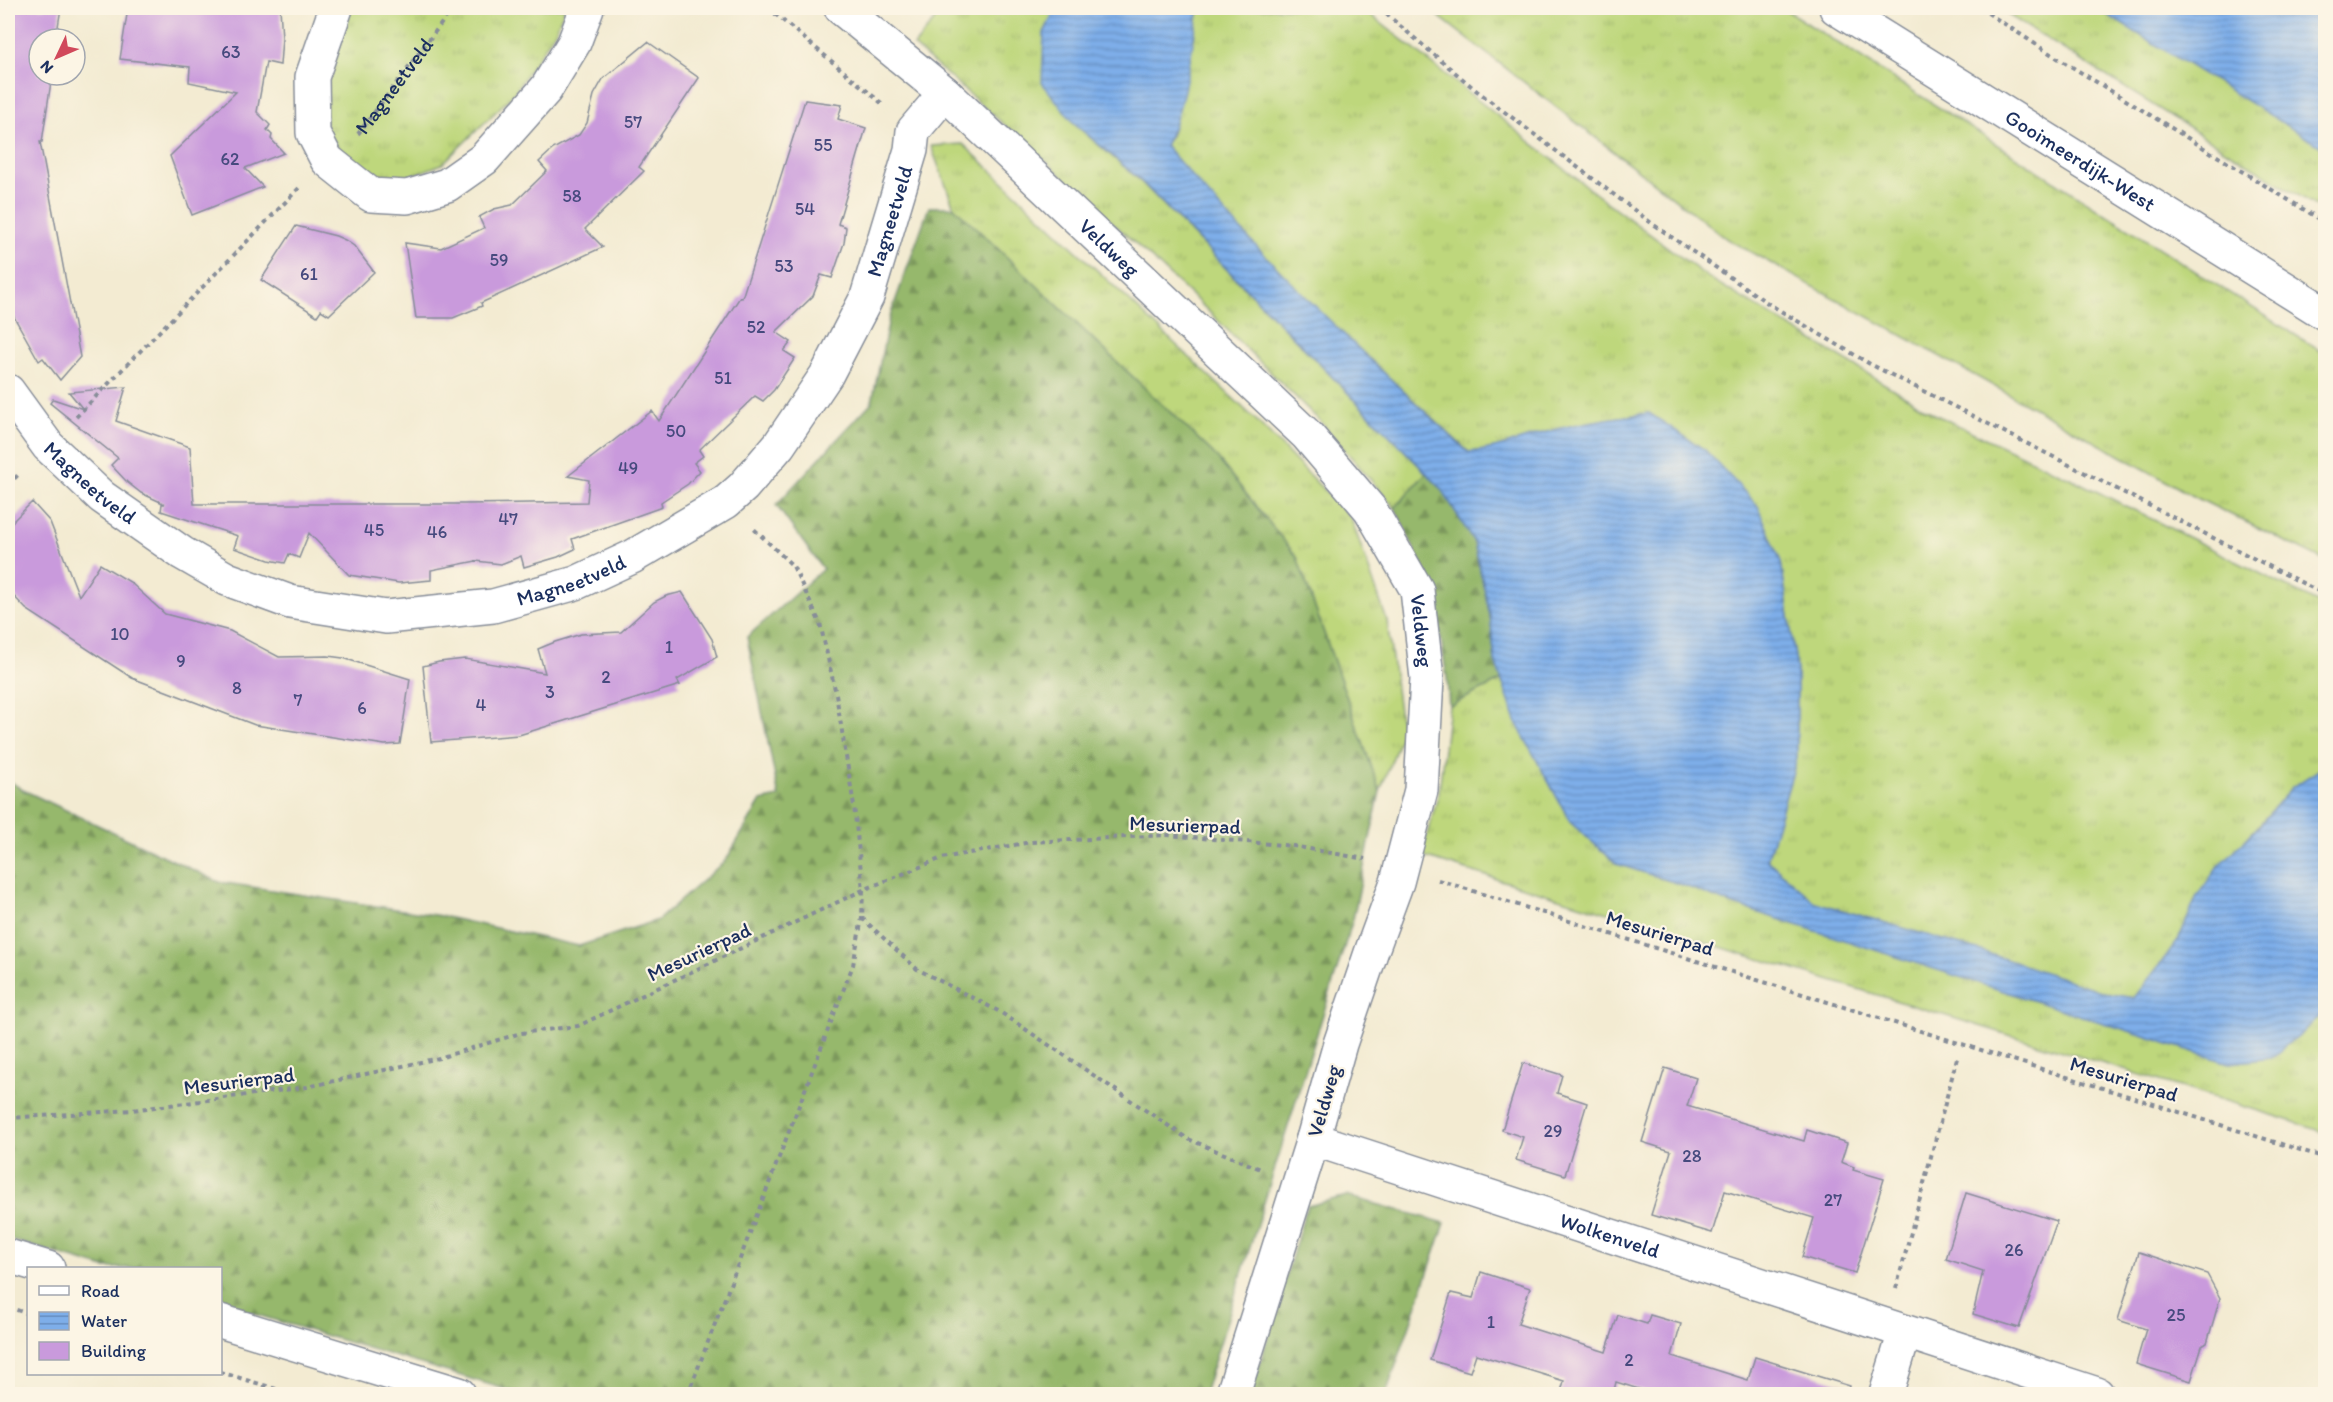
<svg xmlns="http://www.w3.org/2000/svg" width="2333" height="1402" font-family="Itim,sans-serif">
	<style>
		.grass { fill: url(#grass-tufts); stroke: #6c836d; stroke-width: 1.5 }
		.forest { fill: url(#forest-firs); stroke: #587465; stroke-width: 1.5 }
		.water { fill: url(#water-rules); stroke: #4c6ea4; stroke-width: 1.5 }
		.building { fill: #c99adc }
		.lines { fill: none; stroke-linecap: round; stroke-linejoin: round }
		.minor-casing { stroke: #878d98; stroke-width: 36 }
		.tertiary-casing { stroke: #878d98; stroke-width: 36 }
		.path { stroke: #878d98; stroke-width: 4; stroke-dasharray: 4.5 4.5; stroke-linecap: butt }
		.minor { stroke: #fff; stroke-width: 33 }
		.tertiary { stroke: #fff; stroke-width: 33 }
		.labels { text-anchor: middle; stroke-width: 4.5; stroke-linejoin: round; paint-order: stroke }
		.number-label { font-size: 18px; fill: #464a7e }
		.street-label { font-size: 21px; fill: #1b2f5e; stroke: #fcf5e5 }
	</style>
	<defs>
		<pattern id="grass-tufts" width="24" height="20" patternUnits="userSpaceOnUse" patternTransform="scale(1.5)"><rect width="24" height="20" fill="#bed77c"/><path d="M3 7l-1-3M5 7V3M7 7l1-3M15 17l-1-3M17 17v-4M19 17l1-3" fill="none" stroke="#a3b96e"/></pattern>
		<pattern id="forest-firs" width="22" height="20" patternUnits="userSpaceOnUse" patternTransform="scale(1.5)"><rect width="22" height="20" fill="#96b86c"/><path d="M5 1l3.5 6h-7zM16 11l3.5 6h-7z" fill="#7a965c"/></pattern>
		<pattern id="water-rules" width="6" height="5" patternUnits="userSpaceOnUse" patternTransform="scale(1.5)"><rect width="6" height="5" fill="#7eaee9"/><path d="M0 2.5h6" fill="none" stroke="#668ec0"/></pattern>
	</defs>
	<rect width="100%" height="100%" fill="#fcf5e5"/>
	<filter id="ink" filterUnits="userSpaceOnUse"><feTurbulence type="fractalNoise" baseFrequency=".0167" numOctaves="2"/><feDisplacementMap in="SourceGraphic" scale="12" xChannelSelector="R" yChannelSelector="G"/><feConvolveMatrix kernelMatrix="1 2 1 2 8 2 1 2 1" color-interpolation-filters="sRGB"/></filter>
	<filter id="wash" filterUnits="userSpaceOnUse"><feTurbulence type="fractalNoise" baseFrequency=".008" numOctaves="4" result="noise"/><feDisplacementMap in="SourceGraphic" scale="24" xChannelSelector="R" yChannelSelector="G"/><feGaussianBlur stdDeviation="1.35" result="paint"/><feColorMatrix in="noise" values="0 0 0 0 0 0 0 0 0 0 0 0 0 0 0 0 0 1.4 0 .05"/><feComposite in="paint" operator="in"/></filter>
	<g filter="url(#wash)">
		<rect width="100%" height="100%" fill="#f3ebd2"/>
		<g class="grass">
			<path d="M352,8H565L555,32L512,96L442,164L387,185L355,169L325,130L328,77Z"/>
			<path d="M944,8H1056L1044,33L1073,123L1137,178L1426,473L1395,508L1320,421L1204,307L1045,160L914,46Z"/>
			<path d="M1199,8H1362L1596,194L1709,278L1936,415L2076,481L2325,606V766L2291,788L2197,896L2178,941L2134,998L2110,994L1981,951L1815,902L1767,860L1797,758V671L1781,562L1757,506L1705,450L1649,413C1612,418 1575,423 1540,434C1514,441 1495,451 1469,452C1363,354 1258,255 1165,145L1172,134L1190,59Z"/>
			<path d="M1428,8H1783L2325,354V561L2197,498L1727,239Z"/>
			<path d="M1997,8H2096L2325,149V212Z"/>
			<path d="M963,144L1256,420L1351,518L1387,621L1402,734L1380,791L1297,557L1213,453L954,207L931,146Z"/>
			<path d="M1502,680L1517,724L1571,823L1617,864L1683,885L1731,904L2229,1063L2271,1058L2324,1013L2325,1010V1133L2285,1119L1421,856L1439,792L1449,706Z"/>
		</g>
		<g class="forest">
			<path d="M929,207H954L1213,453L1297,557L1380,791L1353,919L1204,1394H521L221,1304L220,1268H105L8,1239V780L23,790L219,882L441,916L579,946L658,920L726,860L761,801L779,797L747,637L823,569L776,505L872,402L889,319Z"/>
			<path d="M1426,473L1441,488L1474,542L1490,615L1495,661L1502,680L1449,706L1447,678L1433,588L1395,508Z"/>
			<path d="M1347,1196L1445,1223L1386,1394H1251L1307,1206Z"/>
		</g>
		<g class="water">
			<path d="M1056,8H1199C1192,46 1184,112 1165,145C1258,255 1363,354 1468,452C1494,451 1515,441 1540,434C1575,423 1612,418 1649,413L1705,450L1758,506L1781,562L1797,671V758L1767,860L1815,902L1981,951L2110,994L2134,998L2178,941L2197,896L2218,867L2259,826L2291,788L2325,766L2324,1013L2271,1058L2229,1063L1731,904L1683,885L1617,864L1571,823L1517,724L1495,661L1490,615L1474,542L1441,488L1138,178L1074,123L1042,83L1044,33Z"/>
			<path d="M2096,8H2325V149Z"/>
		</g>
		<g id="blocks">
			<g class="building">
				<path d="M8,8H61L56,39H39V75H52L42,142H40L80,357L60,380L43,358L39,361L13,315L8,278Z"/>
				<path d="M128,8H280L282,38L280,65L266,62L257,112L270,125L267,130L272,135L271,139L284,153L245,168L263,187L192,215L170,156L236,92L189,82L190,67L120,59Z"/>
				<path d="M648,42L699,78L639,167L644,171L585,229L603,247L481,303L482,306L453,318H416L405,243L441,248L484,228L479,217L494,209L512,205L547,171L539,162L553,149L579,135L587,123L594,95L603,79Z"/>
				<path d="M805,100L842,105L838,119L866,128L838,224L846,227L844,243L832,278L821,275L813,296L776,332L791,342L784,351L795,358L774,390L763,401L755,396L699,450L703,456L694,463L700,471L688,484L661,502L662,507L572,539L575,549L558,557L524,567L521,556L501,564L476,561L431,570V580L399,583L349,575L309,533L299,558L289,554L285,563L269,560L234,548L238,536L161,511L162,504H165L141,493L127,482L111,465L118,458L50,403L53,399L83,409L69,392L126,387L116,421L190,447L194,504H464L587,502L589,480L568,476L652,411L659,421L740,297L742,298Z"/>
				<path d="M296,226L336,236L345,240L354,246L374,272L329,315L321,310L317,316L261,280Z"/>
				<path d="M32,502L50,522L79,596L100,564L130,582L165,614L230,631L279,657L328,656L343,658L410,679L400,744L385,745L255,725L132,678L26,609L8,590V526Z"/>
				<path d="M682,592L712,639L717,657L677,680L680,685L519,735L431,742L423,666L439,662L465,659L545,673L538,649L555,642L581,634L621,632L654,602L666,596Z"/>
				<path d="M1523,1063L1562,1075L1557,1093L1587,1103L1565,1175L1516,1160L1523,1137L1502,1130Z"/>
				<path d="M1665,1068L1696,1078L1687,1106L1804,1141L1807,1130L1847,1143L1841,1162L1854,1167L1853,1170L1884,1179L1855,1273L1802,1257L1814,1218L1725,1191L1712,1233L1651,1215L1671,1151L1642,1142Z"/>
				<path d="M1966,1193L2057,1221L2019,1328L1973,1314L1983,1271L1946,1259Z"/>
				<path d="M2139,1252L2207,1274L2220,1298L2207,1343L2202,1346L2191,1381L2136,1364L2146,1329L2118,1320Z"/>
				<path d="M1481,1272L1530,1288L1518,1324L1606,1352L1618,1315L1647,1324L1650,1315L1681,1324L1672,1356L1748,1380L1755,1357L1850,1386L1848,1395H1658L1616,1382L1613,1395H1560L1564,1381L1476,1354L1470,1372L1430,1360L1451,1293L1473,1298Z"/>
			</g>
		</g>
	</g>
	<g filter="url(#ink)">
		<use href="#blocks" fill-opacity="0" stroke="#878d98" stroke-width="1.5"/>
		<g class="lines">
			<defs>
				<g id="minor">
					<path d="M336,8L312,77L313,133L327,160L371,195L407,197L447,185L484,159L546,89L574,43L587,8"/>
					<path id="s2" d="M841,8L945,93L1307,435L1370,509L1417,590L1427,678L1421,790L1397,882L1372,950L1340,1044L1313,1139L1233,1394"/>
					<path id="s3" d="M8,391L48,446L102,497L182,553L227,579L290,602L386,617L493,606L576,583L632,557L726,502L743,487L779,445L827,374L867,297L911,150L913,131L945,93"/>
					<path id="s4" d="M1313,1139L2097,1394"/>
					<path d="M1886,1394L1905,1332"/>
				</g>
				<g id="tertiary">
					<path id="s5" d="M1836,8L2326,314"/>
					<path d="M8,1256L48,1268"/>
					<path d="M220,1321L459,1394"/>
				</g>
			</defs>
			<use href="#minor" class="minor-casing"/>
			<use href="#tertiary" class="tertiary-casing"/>
			<g class="path">
				<path d="M768,8L885,106"/>
				<path d="M1379,8L1477,91L1654,225L1769,304L1870,364L2326,595"/>
				<path d="M1980,8L2046,51L2326,223"/>
				<path id="s1" d="M358,134L453,8"/>
				<path d="M76,417L301,186"/>
				<path d="M8,485L20,473"/>
				<path d="M1438,880L2326,1158"/>
				<path d="M862,918L917,969L1000,1012L1188,1139L1263,1170"/>
				<path d="M8,1118L132,1110L307,1087L439,1058L521,1033L578,1026L863,890L942,858L1031,842L1167,835L1293,846L1365,859"/>
				<path d="M1896,1289L1957,1058"/>
				<path d="M8,1307L28,1314"/>
				<path d="M220,1372L293,1394"/>
				<path d="M688,1394L853,965L862,918L863,890L854,806L836,694L820,623L793,566L754,529"/>
			</g>
			<use href="#minor" class="minor"/>
			<use href="#tertiary" class="tertiary"/>
		</g>
	</g>
	<g class="labels">
		<g class="number-label">
			<text x="231" y="58">63</text>
			<text x="633" y="128">57</text>
			<text x="823" y="151">55</text>
			<text x="230" y="165">62</text>
			<text x="572" y="202">58</text>
			<text x="805" y="215">54</text>
			<text x="499" y="266">59</text>
			<text x="784" y="272">53</text>
			<text x="309" y="280">61</text>
			<text x="756" y="333">52</text>
			<text x="723" y="384">51</text>
			<text x="676" y="437">50</text>
			<text x="628" y="474">49</text>
			<text x="508" y="525">47</text>
			<text x="374" y="536">45</text>
			<text x="437" y="538">46</text>
			<text x="120" y="640">10</text>
			<text x="669" y="653">1</text>
			<text x="181" y="667">9</text>
			<text x="606" y="683">2</text>
			<text x="237" y="694">8</text>
			<text x="550" y="698">3</text>
			<text x="298" y="706">7</text>
			<text x="481" y="711">4</text>
			<text x="362" y="714">6</text>
			<text x="1553" y="1137">29</text>
			<text x="1692" y="1162">28</text>
			<text x="1833" y="1206">27</text>
			<text x="2014" y="1256">26</text>
			<text x="2176" y="1321">25</text>
			<text x="1491" y="1328">1</text>
			<text x="1629" y="1366">2</text>
		</g>
		<g class="street-label">
			<text dy="7" stroke="none"><textPath href="#s1" startOffset="60">Magneetveld</textPath></text>
			<text dy="7" stroke="none"><textPath href="#s5" startOffset="288">Gooimeerdijk-West</textPath></text>
			<text dy="7" stroke="none"><textPath href="#s3" startOffset="1150">Magneetveld</textPath></text>
			<text dy="7" stroke="none"><textPath href="#s2" startOffset="360">Veldweg</textPath></text>
			<text dy="7" stroke="none"><textPath href="#s3" startOffset="124">Magneetveld</textPath></text>
			<text dy="7" stroke="none"><textPath href="#s3" startOffset="646">Magneetveld</textPath></text>
			<text dy="7" stroke="none"><textPath href="#s2" startOffset="864">Veldweg</textPath></text>
			<text transform="translate(1185 825) rotate(2)" y="7">Mesurierpad</text>
			<text transform="translate(1660 933) rotate(17)" y="7">Mesurierpad</text>
			<text transform="translate(699 952) rotate(-25)" y="7">Mesurierpad</text>
			<text transform="translate(2124 1079) rotate(17)" y="7">Mesurierpad</text>
			<text transform="translate(239 1081) rotate(-7)" y="7">Mesurierpad</text>
			<text transform="translate(1324 1101) rotate(-74)" y="7">Veldweg</text>
			<text dy="7" stroke="none"><textPath href="#s4" startOffset="312">Wolkenveld</textPath></text>
		</g>
	</g>
	<rect width="2333" height="1402" fill="none" stroke="#fcf5e5" stroke-width="30"/>
	<rect x="27" y="1267" width="195" height="108" fill="#fcf5e5" stroke="#a2a6af" stroke-width="1.5"/>
	<rect x="39" y="1286" width="30" height="9" fill="#ffffff" stroke="#a2a6af" stroke-width="1.5"/>
	<text x="81" y="1297" font-size="18" fill="#1b2f5e">Road</text>
	<rect x="39" y="1312" width="30" height="18" fill="url(#water-rules)" stroke="#a2a6af" stroke-width="1.5"/>
	<text x="81" y="1327" font-size="18" fill="#1b2f5e">Water</text>
	<rect x="39" y="1342" width="30" height="18" fill="#c99adc" stroke="#a2a6af" stroke-width="1.5"/>
	<text x="81" y="1357" font-size="18" fill="#1b2f5e">Building</text>
	<g transform="translate(57 57) rotate(226)"><circle r="28" fill="#fcf5e5" stroke="#a2a6af" stroke-width="1.5"/>
	<path d="M0-4.5L10 22L0 15L-10 22Z" fill="#d1495b"/>
	<text y="-9" font-size="16" font-weight="bold" text-anchor="middle" fill="#1b2f5e">N</text>
	</g>
</svg>
